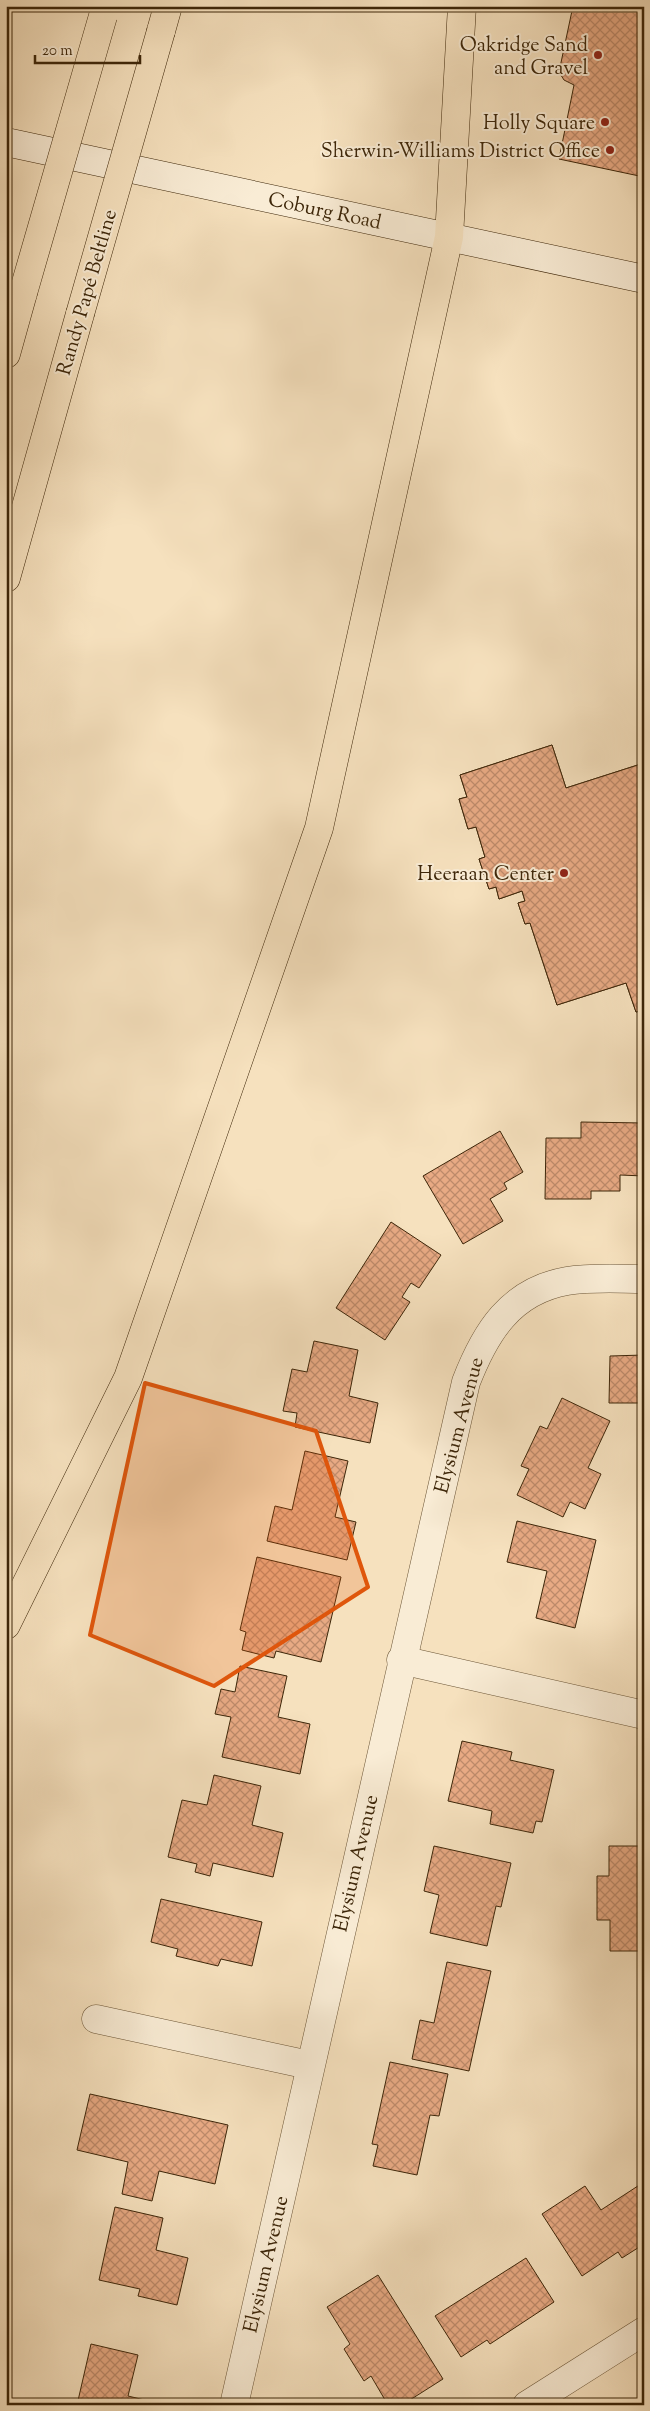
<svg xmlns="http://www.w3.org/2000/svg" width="650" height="2411" font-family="'Sorts Mill Goudy',serif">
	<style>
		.building { fill: url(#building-cross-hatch); stroke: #3d2609 }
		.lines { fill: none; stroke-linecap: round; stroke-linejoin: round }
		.minor-casing { stroke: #6b5536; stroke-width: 29 }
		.secondary-casing { stroke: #3d2609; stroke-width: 29 }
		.motorway-casing { stroke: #3d2609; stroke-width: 29 }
		.minor { stroke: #f9ecd5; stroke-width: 28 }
		.secondary { stroke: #f9ecd5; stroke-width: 28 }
		.motorway { stroke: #f6e1be; stroke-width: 28 }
		.motorway-bridge-casing { stroke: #3d2609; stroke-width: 29; stroke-linecap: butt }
		.motorway-bridge { stroke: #f6e1be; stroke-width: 28 }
		.marked { fill: #df560c; fill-opacity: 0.2; stroke: #df560c; stroke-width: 4; stroke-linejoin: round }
		.poi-dot { fill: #8f2418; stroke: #f9ecd5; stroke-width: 2 }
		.labels { text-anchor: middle; stroke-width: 4; stroke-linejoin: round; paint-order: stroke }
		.poi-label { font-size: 20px; fill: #3d2609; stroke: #f9ecd5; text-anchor: end }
		.street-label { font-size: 20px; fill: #3d2609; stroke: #f9ecd5 }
	</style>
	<defs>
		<pattern id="building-cross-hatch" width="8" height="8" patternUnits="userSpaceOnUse" patternTransform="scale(1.25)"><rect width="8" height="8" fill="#e8aa84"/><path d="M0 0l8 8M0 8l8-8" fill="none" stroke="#bd8a6a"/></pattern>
	</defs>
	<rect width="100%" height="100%" fill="#f6e1be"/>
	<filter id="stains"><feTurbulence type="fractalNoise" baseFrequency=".004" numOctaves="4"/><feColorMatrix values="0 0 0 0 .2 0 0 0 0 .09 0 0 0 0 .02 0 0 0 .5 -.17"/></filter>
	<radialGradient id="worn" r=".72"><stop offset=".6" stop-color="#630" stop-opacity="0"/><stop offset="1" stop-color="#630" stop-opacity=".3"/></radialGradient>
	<g class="building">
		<path d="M573,6H644V177L559,159L574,85L564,80L559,72Z"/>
		<path d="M552,745L566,788L644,763V778L636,780L644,804V1010L636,1012L626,983L557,1005L530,923L525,924L518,903L525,901L522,891L499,899L496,887L489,889L479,859L485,857L476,827L468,829L459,799L467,797L460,775Z"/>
		<path d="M552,745L566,788L644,763V1010L636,1012L626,983L557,1005L530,923L525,924L518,903L525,901L522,891L499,899L496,887L489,889L479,859L485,857L476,827L468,829L459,799L467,797L460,775Z"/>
		<path d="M581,1122L644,1123V1176L620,1175V1191H591V1199H545L546,1138H581Z"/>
		<path d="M500,1131L523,1172L504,1183L507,1189L490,1199L503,1221L463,1244L423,1176Z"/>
		<path d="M391,1222L441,1255L419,1288L411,1283L402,1297L410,1302L385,1340L336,1308Z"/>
		<path d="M314,1341L358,1350L349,1396L378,1403L370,1443L295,1427L297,1413L283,1411L292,1369L307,1372Z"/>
		<path d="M644,1355V1403H609L610,1356Z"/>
		<path d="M562,1398L610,1421L588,1468L601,1474L585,1509L570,1502L563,1517L517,1495L529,1469L521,1466L540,1426L547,1429Z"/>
		<path d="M305,1451L348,1461L335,1517L356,1522L347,1560L267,1541L275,1506L292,1510Z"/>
		<path d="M517,1521L596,1540L575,1628L536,1618L547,1571L507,1562Z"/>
		<path d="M257,1557L341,1577L321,1662L276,1651L274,1658L242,1650L246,1632L240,1630Z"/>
		<path d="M644,1575V1594L639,1593Z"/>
		<path d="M240,1666L287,1676L278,1717L310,1724L300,1774L222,1757L231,1717L215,1714L221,1689L235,1692Z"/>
		<path d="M462,1741L512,1752L510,1760L554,1770L542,1822L536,1821L533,1833L490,1824L492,1811L448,1801Z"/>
		<path d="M214,1775L261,1786L252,1825L283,1833L273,1877L213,1863L210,1876L195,1872L197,1864L168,1857L182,1800L207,1805Z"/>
		<path d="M434,1846L511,1863L501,1907L496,1906L487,1946L430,1933L439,1895L424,1891Z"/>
		<path d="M609,1846H644V1951H610V1920H597V1876H609Z"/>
		<path d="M161,1899L262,1922L252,1966L221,1959L218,1966L176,1956L178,1949L151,1942Z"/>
		<path d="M447,1962L491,1971L469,2071L412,2059L420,2020L434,2023Z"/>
		<path d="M390,2062L448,2074L439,2116L430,2115L417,2175L373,2166L378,2145L372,2144Z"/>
		<path d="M90,2094L228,2125L215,2184L159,2171L152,2201L122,2194L128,2162L77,2150Z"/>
		<path d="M644,2182V2244L622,2258L618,2252L582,2276L542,2214L585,2186L601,2210Z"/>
		<path d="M115,2207L163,2218L156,2250L188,2258L177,2305L138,2296L140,2289L99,2280Z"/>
		<path d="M526,2258L554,2302L490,2344L487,2340L461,2357L435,2316Z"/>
		<path d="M378,2275L443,2379L402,2405H388L371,2376L364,2381L344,2349L350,2344L327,2307Z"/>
		<path d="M91,2344L138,2355L128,2396L157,2403L156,2405H77Z"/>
	</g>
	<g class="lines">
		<defs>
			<g id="minor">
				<path d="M401,1660L644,1715"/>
				<path d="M96,2019L309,2065"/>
				<path d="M234,2405L466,1382C485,1333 510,1291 567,1281C591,1277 619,1279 644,1279"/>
				<path d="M527,2405L644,2331"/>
			</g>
			<path id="secondary" d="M6,142L644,279"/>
			<g id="motorway">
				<path d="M161,31L168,6"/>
				<path d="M6,354L23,293"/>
				<path d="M6,578L80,314"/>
				<path d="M6,1625L128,1378L319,828L449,237L462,6"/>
			</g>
		</defs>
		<use href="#minor" class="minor-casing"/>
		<use href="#secondary" class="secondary-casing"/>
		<use href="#motorway" class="motorway-casing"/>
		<use href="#minor" class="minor"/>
		<use href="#secondary" class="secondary"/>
		<use href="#motorway" class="motorway"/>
		<defs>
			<g id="motorway-bridge">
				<path d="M23,293L103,16"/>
				<path d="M80,314L161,31"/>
			</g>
		</defs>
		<use href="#motorway-bridge" class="motorway-bridge-casing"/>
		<use href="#motorway-bridge" class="motorway-bridge"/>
	</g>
	<path class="marked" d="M145,1383L316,1431L368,1587L214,1686L90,1635Z"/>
	<g class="poi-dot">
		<circle cx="598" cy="55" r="5"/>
		<circle cx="605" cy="122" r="5"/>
		<circle cx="610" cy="150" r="5"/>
		<circle cx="564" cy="873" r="5"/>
	</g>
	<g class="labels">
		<g class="poi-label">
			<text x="588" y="51">Oakridge Sand<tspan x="588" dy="23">and Gravel</tspan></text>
			<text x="595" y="129">Holly Square</text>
			<text x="600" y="157">Sherwin-Williams District Office</text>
			<text x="554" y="880">Heeraan Center</text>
		</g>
		<g class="street-label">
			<text transform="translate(325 210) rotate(12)" y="7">Coburg Road</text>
			<text transform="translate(86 292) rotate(-74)" y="7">Randy Papé Beltline</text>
			<text transform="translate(458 1425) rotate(-75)" y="7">Elysium Avenue</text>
			<text transform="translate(355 1863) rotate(-77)" y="7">Elysium Avenue</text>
			<text transform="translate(265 2264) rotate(-77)" y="7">Elysium Avenue</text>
		</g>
	</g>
	<rect width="650" height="2411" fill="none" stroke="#f6e1be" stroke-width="25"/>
	<rect x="8" y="8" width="635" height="2396" fill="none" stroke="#3d2609" stroke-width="2.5"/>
	<rect x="12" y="12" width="625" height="2386" fill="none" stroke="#3d2609"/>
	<path d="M35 55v8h105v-8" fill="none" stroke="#3d2609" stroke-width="2.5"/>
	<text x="42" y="55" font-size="15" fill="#3d2609" stroke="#f9ecd5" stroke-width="4" paint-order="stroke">20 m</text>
	<rect width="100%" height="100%" filter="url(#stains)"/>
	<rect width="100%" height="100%" fill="url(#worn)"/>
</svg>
